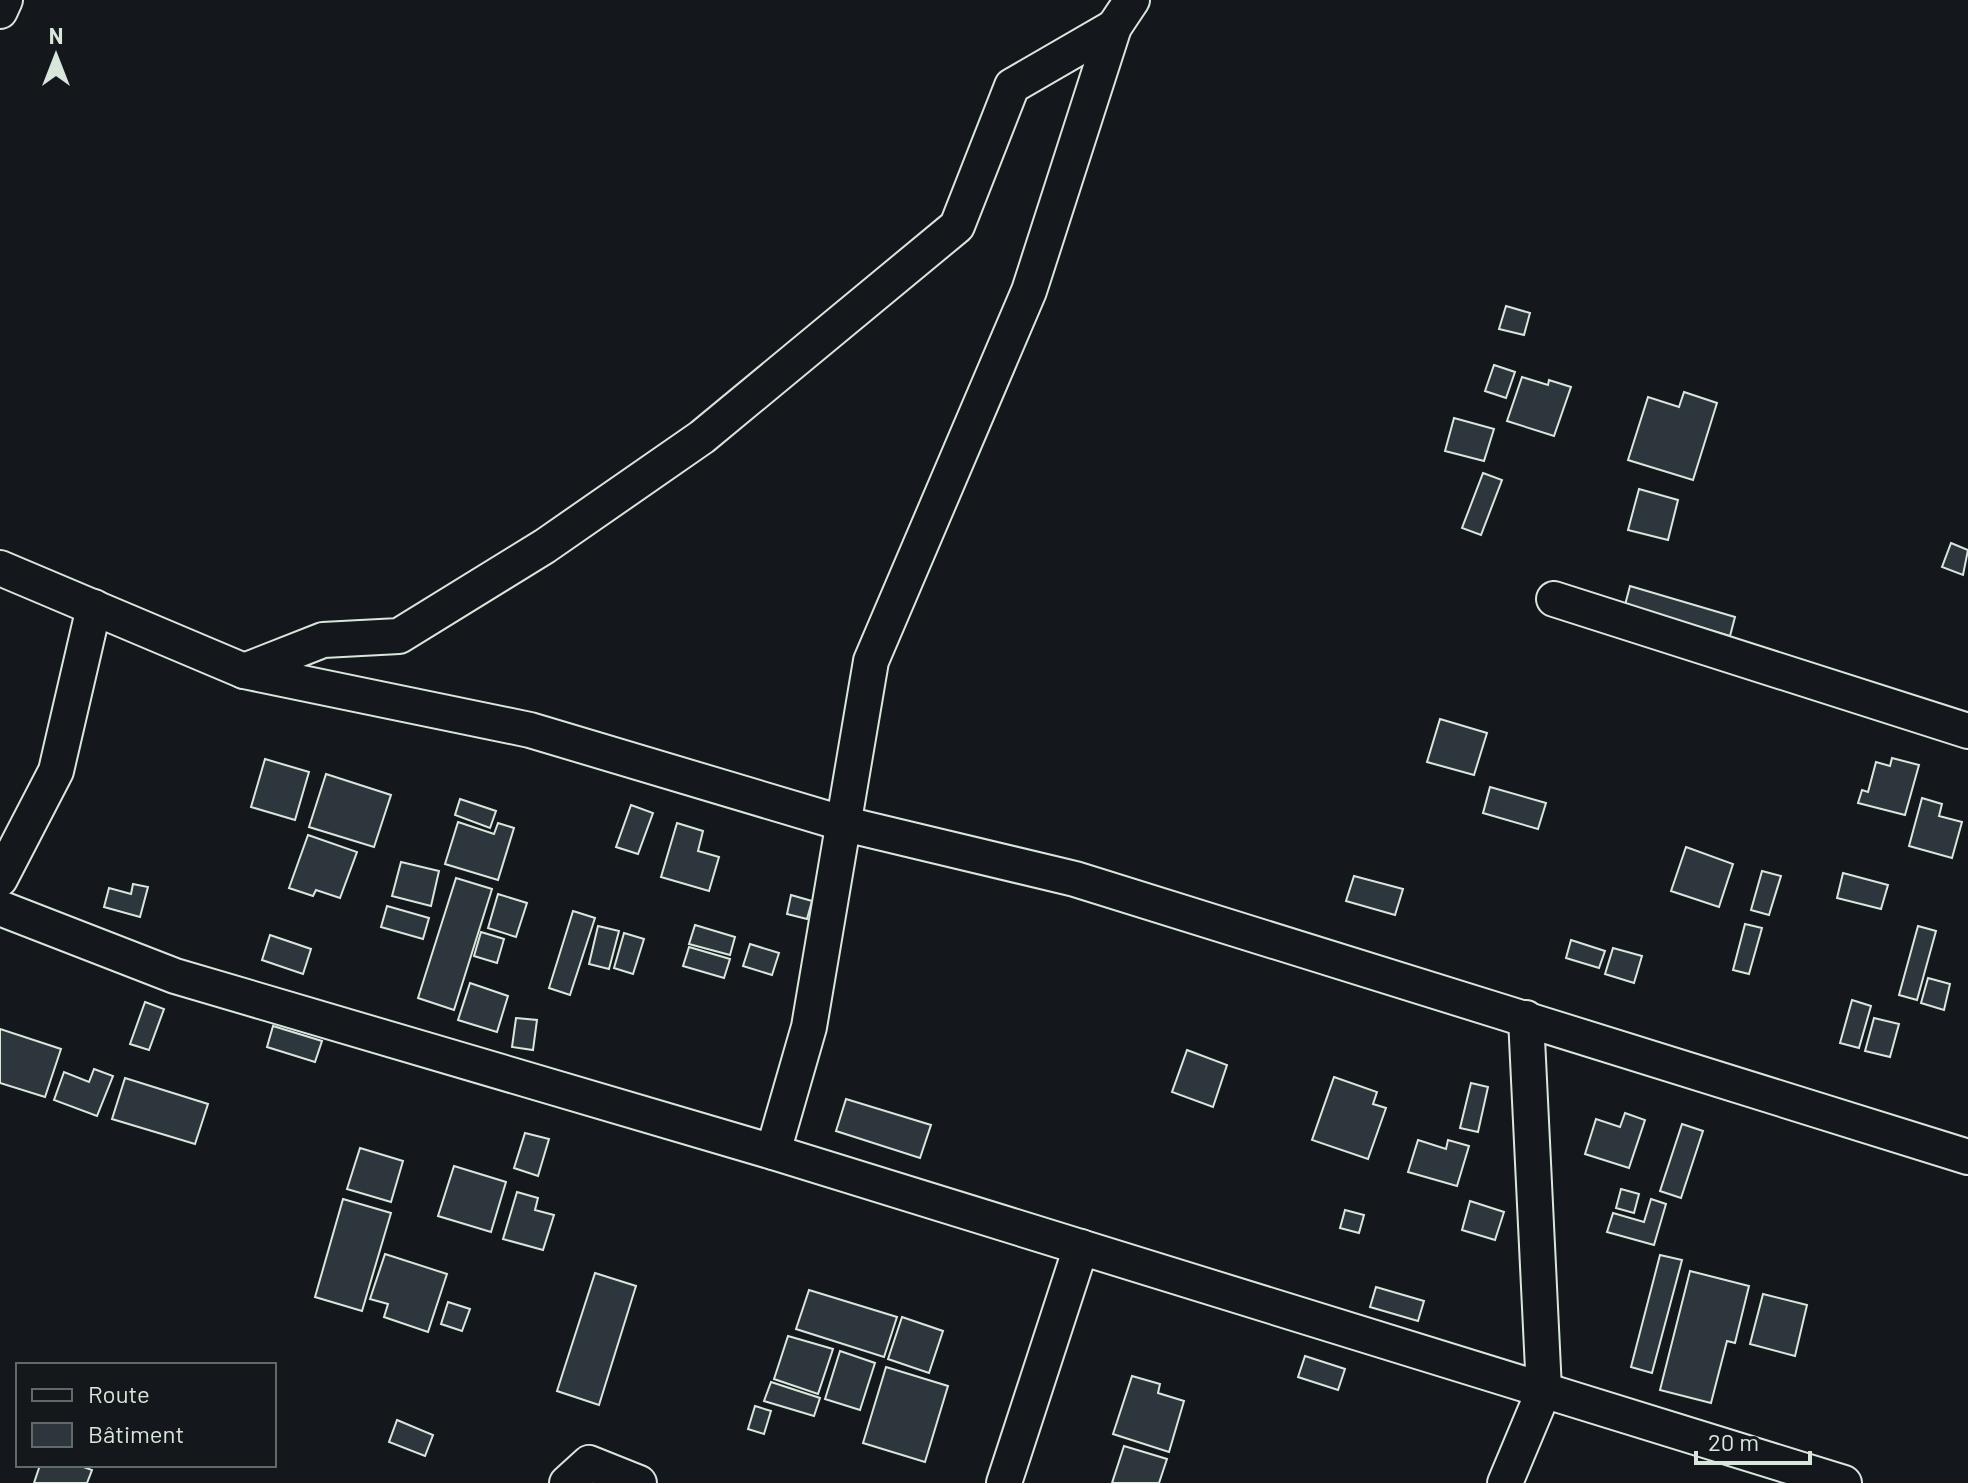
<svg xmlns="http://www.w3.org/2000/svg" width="1968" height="1483" font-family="Barlow,sans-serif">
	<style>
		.building { fill: #2c363c; stroke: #d8e6dc; stroke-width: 2 }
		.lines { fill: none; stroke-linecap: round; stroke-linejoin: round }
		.street-casing { stroke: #d8e6dc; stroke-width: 38 }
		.street { stroke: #14181c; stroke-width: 34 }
	</style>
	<rect width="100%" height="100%" fill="#14181c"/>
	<g class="building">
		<path d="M1506,306L1530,313L1524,335L1499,329Z"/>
		<path d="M1494,365L1515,372L1506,398L1485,391Z"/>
		<path d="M1522,377L1548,385L1549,380L1571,387L1554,436L1507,421Z"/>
		<path d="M1684,392L1717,403L1693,480L1628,460L1648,397L1679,407Z"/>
		<path d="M1454,418L1494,429L1484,461L1445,451Z"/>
		<path d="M1483,473L1502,480L1481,535L1462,528Z"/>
		<path d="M1639,489L1678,500L1668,540L1628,530Z"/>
		<path d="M1951,543L1968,550L1963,575L1942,567Z"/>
		<path d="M1630,586L1735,617L1730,636L1625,605Z"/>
		<path d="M1440,719L1487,733L1474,775L1427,762Z"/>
		<path d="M1892,758L1919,765L1905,815L1858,803L1862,790L1868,792L1876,762L1890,766Z"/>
		<path d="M265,759L309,772L295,820L251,807Z"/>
		<path d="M326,774L391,795L374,847L309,827Z"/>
		<path d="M1490,787L1546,803L1538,829L1483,813Z"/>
		<path d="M1922,798L1942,804L1939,816L1962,822L1952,858L1909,846Z"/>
		<path d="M460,799L496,811L490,828L455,815Z"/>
		<path d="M631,805L653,813L638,854L616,847Z"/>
		<path d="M458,822L494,834L498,823L514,828L498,880L445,864Z"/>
		<path d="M677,823L703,831L698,851L719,857L709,891L661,877Z"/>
		<path d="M308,835L357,852L340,898L316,890L313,896L289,888Z"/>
		<path d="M1686,847L1733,864L1719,907L1671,891Z"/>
		<path d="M401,862L439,871L431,906L392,896Z"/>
		<path d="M1762,871L1781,876L1769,915L1751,910Z"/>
		<path d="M1843,873L1888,885L1881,909L1837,898Z"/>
		<path d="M1354,876L1403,889L1395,915L1346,901Z"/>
		<path d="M456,878L492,889L454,1010L418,998Z"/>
		<path d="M133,884L148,887L140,917L104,907L109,888L131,894Z"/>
		<path d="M498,894L527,903L516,937L488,928Z"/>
		<path d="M791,895L812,901L807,919L787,914Z"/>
		<path d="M387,906L429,918L423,939L381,927Z"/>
		<path d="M573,911L595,918L570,995L549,988Z"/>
		<path d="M1745,924L1762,928L1749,974L1733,970Z"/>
		<path d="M695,925L735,937L730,955L689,944Z"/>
		<path d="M598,926L619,931L609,969L589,964Z"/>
		<path d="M1918,926L1936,931L1917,1000L1899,995Z"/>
		<path d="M481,932L504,939L497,963L474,956Z"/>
		<path d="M624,933L644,939L633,974L614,968Z"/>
		<path d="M270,935L311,949L303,974L262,960Z"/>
		<path d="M1571,940L1605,951L1599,968L1566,958Z"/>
		<path d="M750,944L779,953L772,975L743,966Z"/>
		<path d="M689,947L730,959L724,978L683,966Z"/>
		<path d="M1613,948L1642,956L1634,983L1605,974Z"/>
		<path d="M1928,978L1950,984L1944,1010L1921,1003Z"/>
		<path d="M470,983L508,996L497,1032L458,1020Z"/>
		<path d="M1852,1000L1871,1006L1859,1048L1840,1043Z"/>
		<path d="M145,1002L164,1009L149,1050L130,1044Z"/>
		<path d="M516,1018L537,1020L533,1050L512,1047Z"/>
		<path d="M1874,1018L1899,1024L1890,1057L1865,1051Z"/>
		<path d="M273,1026L322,1041L315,1062L267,1047Z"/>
		<path d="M0,1029L61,1049L45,1097L0,1083Z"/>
		<path d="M1187,1050L1227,1065L1213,1107L1172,1092Z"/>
		<path d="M94,1069L113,1076L97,1116L54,1100L64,1072L89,1082Z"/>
		<path d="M1334,1077L1377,1092L1373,1104L1386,1108L1368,1159L1312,1140Z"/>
		<path d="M125,1078L208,1104L195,1144L112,1119Z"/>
		<path d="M1471,1083L1488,1087L1478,1132L1460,1128Z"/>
		<path d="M846,1099L931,1125L920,1158L836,1131Z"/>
		<path d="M1625,1113L1645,1120L1629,1168L1585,1154L1596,1119L1620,1127Z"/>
		<path d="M1682,1124L1703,1131L1681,1198L1660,1191Z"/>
		<path d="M525,1133L549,1139L538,1176L514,1168Z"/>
		<path d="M1418,1140L1446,1149L1448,1140L1469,1146L1457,1186L1408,1172Z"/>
		<path d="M360,1148L403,1161L391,1202L347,1189Z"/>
		<path d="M454,1166L506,1182L491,1232L438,1216Z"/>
		<path d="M1621,1189L1639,1194L1634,1213L1616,1208Z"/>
		<path d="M517,1192L538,1198L535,1210L554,1215L543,1250L503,1239Z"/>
		<path d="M343,1199L391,1213L362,1311L315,1297Z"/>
		<path d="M1651,1199L1666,1204L1654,1245L1607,1232L1613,1213L1644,1222Z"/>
		<path d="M1470,1201L1504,1212L1495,1240L1462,1230Z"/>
		<path d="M1345,1210L1364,1215L1359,1233L1340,1228Z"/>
		<path d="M385,1254L447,1274L428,1332L384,1317L388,1304L370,1299Z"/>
		<path d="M1660,1255L1682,1260L1652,1373L1631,1367Z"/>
		<path d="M1690,1271L1749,1286L1735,1343L1727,1341L1711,1403L1660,1390Z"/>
		<path d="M595,1273L636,1286L599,1405L557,1391Z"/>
		<path d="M1376,1287L1424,1301L1418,1321L1370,1307Z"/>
		<path d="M809,1290L897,1317L884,1357L796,1329Z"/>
		<path d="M1763,1294L1807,1305L1795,1356L1750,1344Z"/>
		<path d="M448,1302L470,1309L462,1331L441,1324Z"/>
		<path d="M902,1317L943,1331L929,1373L888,1359Z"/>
		<path d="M788,1336L833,1349L818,1394L774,1379Z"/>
		<path d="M840,1351L875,1363L860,1410L825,1399Z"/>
		<path d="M1305,1356L1345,1369L1338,1390L1298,1377Z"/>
		<path d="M886,1367L948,1386L925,1462L863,1443Z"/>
		<path d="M1132,1376L1160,1384L1158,1393L1184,1401L1169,1452L1113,1434Z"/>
		<path d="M771,1382L820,1398L814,1416L764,1401Z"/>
		<path d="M755,1406L771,1411L764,1434L748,1429Z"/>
		<path d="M397,1420L433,1435L425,1456L389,1442Z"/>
		<path d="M1124,1446L1167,1459L1159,1483H1112Z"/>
		<path d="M40,1465H78L92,1470L87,1483H34Z"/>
	</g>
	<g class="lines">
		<defs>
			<g id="street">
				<path d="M0,11L5,0"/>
				<path d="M0,568L244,671L530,730L845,824L1075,879L1968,1157"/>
				<path d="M1554,599L1968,731"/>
				<path d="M244,671L323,640L399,636L545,546L702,437L957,226L1012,86L1114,27"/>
				<path d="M0,879L56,771L94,607"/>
				<path d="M0,908L175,976L773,1152L1844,1483"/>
				<path d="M773,1152L809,1027L871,661L1029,291L1114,27L1132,0"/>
				<path d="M567,1483L589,1463L639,1483"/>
				<path d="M1004,1483L1081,1247"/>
				<path d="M1505,1483L1544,1390L1526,1018"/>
			</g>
		</defs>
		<use href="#street" class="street-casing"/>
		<use href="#street" class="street"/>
	</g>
	<rect x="16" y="1363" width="260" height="104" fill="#14181c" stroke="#626a69" stroke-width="2"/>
	<rect x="32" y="1389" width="40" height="12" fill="#14181c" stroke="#626a69" stroke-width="2"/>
	<text x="88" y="1403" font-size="24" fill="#d8e6dc">Route</text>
	<rect x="32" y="1423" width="40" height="24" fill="#2c363c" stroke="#626a69" stroke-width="2"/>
	<text x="88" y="1443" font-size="24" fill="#d8e6dc">Bâtiment</text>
	<g transform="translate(56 56)" stroke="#14181c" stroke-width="6" paint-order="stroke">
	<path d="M0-6L14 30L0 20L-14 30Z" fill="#d8e6dc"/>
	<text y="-12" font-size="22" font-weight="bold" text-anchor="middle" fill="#d8e6dc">N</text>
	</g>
	<path d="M1696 1451v12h114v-12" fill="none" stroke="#d8e6dc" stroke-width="4"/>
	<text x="1708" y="1451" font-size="24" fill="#d8e6dc" stroke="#14181c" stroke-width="6" paint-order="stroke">20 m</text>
</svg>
